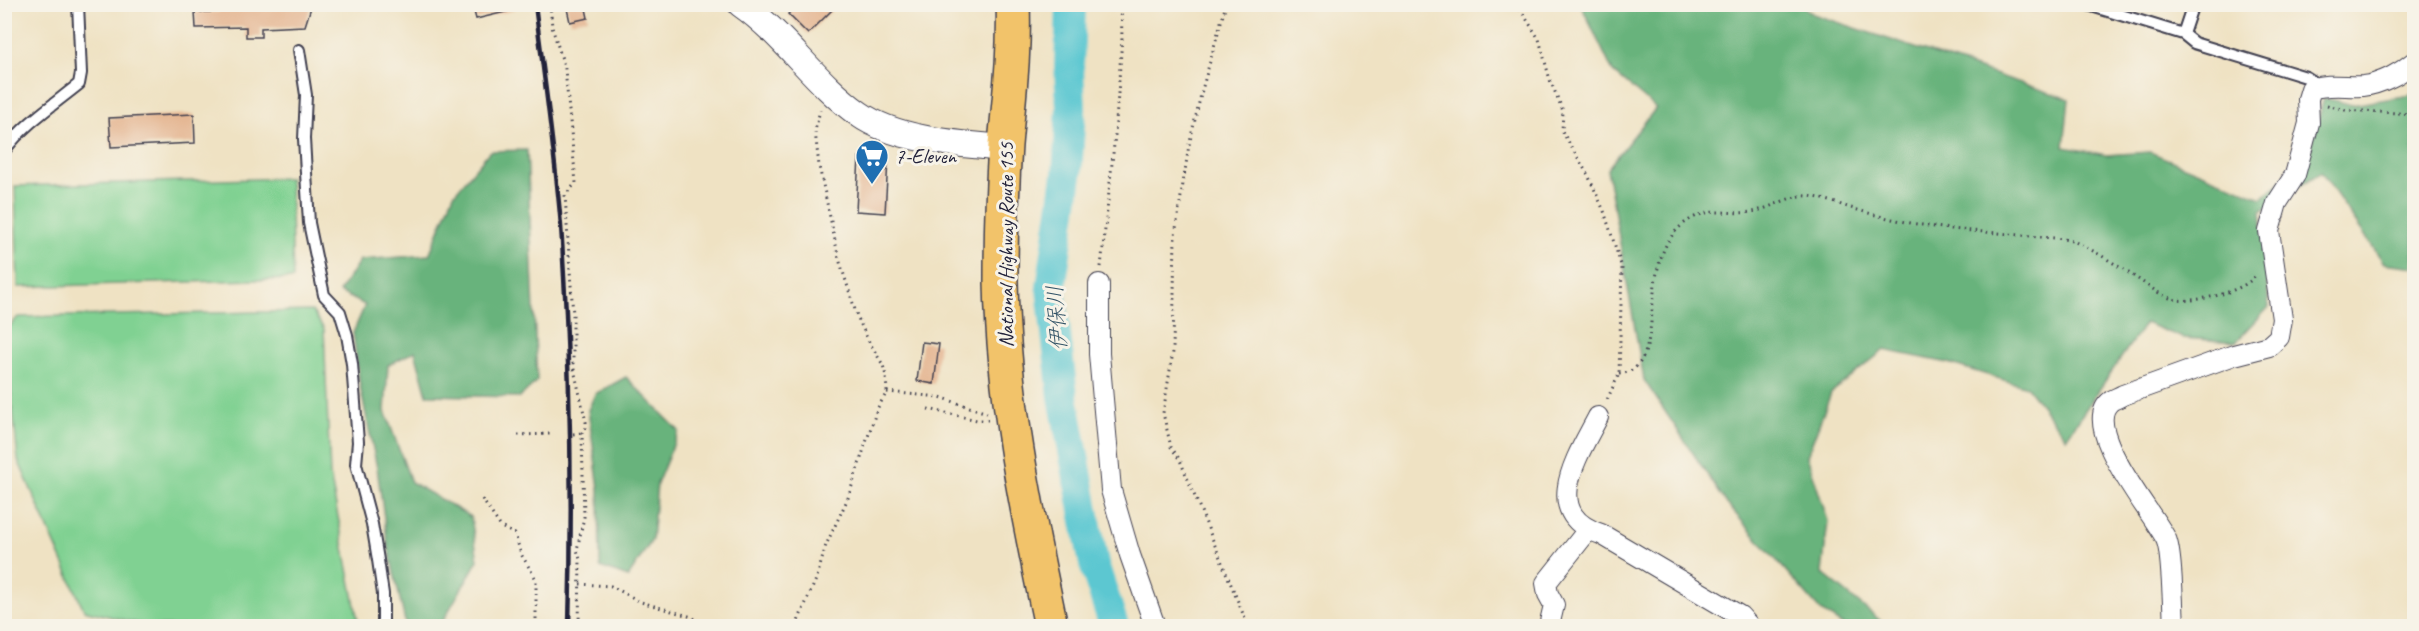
<svg xmlns="http://www.w3.org/2000/svg" width="2419" height="631" font-family="Caveat,'Klee One',sans-serif">
	<style>
		.green { fill: #80d192; stroke: #517a66; stroke-width: 1.5 }
		.forest { fill: #68b37c; stroke: #456a5c; stroke-width: 1.5 }
		.lines { fill: none; stroke-linecap: round; stroke-linejoin: round }
		.river { stroke: #5bc7d1; stroke-width: 30 }
		.building { fill: #e4b48f }
		.service-casing { stroke: #413f4f; stroke-width: 14 }
		.minor-casing { stroke: #413f4f; stroke-width: 22 }
		.tertiary-casing { stroke: #413f4f; stroke-width: 28 }
		.trunk-casing { stroke: #413f4f; stroke-width: 36 }
		.path { stroke: #413f4f; stroke-width: 3; stroke-dasharray: 1.5 4.5; stroke-linecap: butt }
		.service { stroke: #fff; stroke-width: 10 }
		.minor { stroke: #fff; stroke-width: 20 }
		.tertiary { stroke: #fff; stroke-width: 26 }
		.trunk { stroke: #f2c36a; stroke-width: 33 }
		.rail { stroke: #22223b; stroke-width: 4.5 }
		.labels { text-anchor: middle; stroke-width: 6; stroke-linejoin: round; paint-order: stroke }
		.poi-label { font-size: 21px; fill: #22223b; stroke: #f7f3e8; text-anchor: start }
		.street-label { font-size: 21px; fill: #22223b; stroke: #f7f3e8 }
		.water-label { font-size: 22px; font-style: italic; fill: #335468; stroke: #f7f3e8 }
	</style>
	<rect width="100%" height="100%" fill="#f7f3e8"/>
	<filter id="ink" filterUnits="userSpaceOnUse"><feTurbulence type="fractalNoise" baseFrequency=".0167" numOctaves="2"/><feDisplacementMap in="SourceGraphic" scale="12" xChannelSelector="R" yChannelSelector="G"/><feConvolveMatrix kernelMatrix="1 2 1 2 8 2 1 2 1" color-interpolation-filters="sRGB"/></filter>
	<filter id="wash" filterUnits="userSpaceOnUse"><feTurbulence type="fractalNoise" baseFrequency=".008" numOctaves="4" result="noise"/><feDisplacementMap in="SourceGraphic" scale="24" xChannelSelector="R" yChannelSelector="G"/><feGaussianBlur stdDeviation="1.35" result="paint"/><feColorMatrix in="noise" values="0 0 0 0 0 0 0 0 0 0 0 0 0 0 0 0 0 1.4 0 .05"/><feComposite in="paint" operator="in"/></filter>
	<g filter="url(#wash)">
		<rect width="100%" height="100%" fill="#efe2c3"/>
		<g class="green">
			<path d="M290,178L293,279L18,287L15,186Z"/>
			<path d="M312,311L324,329L330,475L359,626H148L84,610L18,460L5,331L18,317Z"/>
		</g>
		<g class="forest">
			<path d="M1581,5H1802L1813,14L2069,99L2064,147L2106,155L2150,152L2262,198L2289,174L2307,164L2324,98L2352,105L2411,95L2414,90V267L2384,263L2321,172L2261,211L2269,307L2236,342L2183,338L2145,323L2066,438L2027,387L1948,363L1884,350L1831,393L1807,456L1828,521L1822,573L1887,626H1844L1821,611L1727,504L1644,380L1607,169L1656,108L1613,72Z"/>
			<path d="M527,150L537,381L520,397L427,395L415,351L388,365L385,411L411,482L471,517L478,560L440,626H406L388,546L377,468L360,386L353,333L365,305L339,292L360,260L429,255L454,194L490,151Z"/>
			<path d="M626,377L679,431L657,484L652,540L628,577L600,567L599,488L588,410L595,394Z"/>
		</g>
		<g class="lines">
			<path class="river" d="M1071,4L1069,69L1071,108L1067,175L1051,288L1063,397L1094,564L1114,626"/>
		</g>
		<g id="blocks">
			<g class="building">
				<path d="M266,4H312L305,26L261,28V37H246V27L196,28L195,12H219V8Z"/>
				<path d="M472,4H513L514,10L476,19Z"/>
				<path d="M566,4H585L588,18L570,22Z"/>
				<path d="M798,4H838L808,34L788,14Z"/>
				<path d="M194,114L195,143L111,147L109,118Z"/>
				<path d="M859,157L888,160L885,213L856,211Z"/>
				<path d="M922,342L939,344L934,384L917,381Z"/>
			</g>
		</g>
	</g>
	<g filter="url(#ink)">
		<use href="#blocks" fill-opacity="0" stroke="#413f4f" stroke-width="1.5"/>
		<g class="lines">
			<defs>
				<g id="service">
					<path d="M2085,4L2183,34L2194,43L2306,77L2320,86"/>
					<path d="M2183,34L2193,4"/>
					<path d="M299,50L306,95L304,139L309,223L324,295L340,312L347,335L352,364L358,442L356,464L372,524L378,560L383,594V626"/>
					<path d="M4,151C24,124 53,105 79,84L81,73L78,4"/>
				</g>
				<g id="minor">
					<path d="M1099,284V354L1111,490L1130,555L1155,626"/>
					<path d="M1598,417C1579,454 1538,514 1601,534L1740,616L1749,626"/>
					<path d="M1549,626L1554,605L1548,594L1546,583L1588,530"/>
					<path d="M2174,626C2173,610 2172,551 2166,539C2154,514 2078,426 2111,401C2114,399 2120,397 2123,395L2234,355L2269,346L2279,337L2282,319L2269,231L2277,203L2295,175L2309,123L2308,99L2311,89C2329,83 2345,87 2363,86C2381,84 2401,73 2414,62"/>
				</g>
				<path id="tertiary" d="M741,4C785,35 815,83 859,114C897,141 960,144 1005,148"/>
				<path id="trunk" d="M1013,4C1015,52 1009,98 1005,145C1002,190 1001,236 1001,281C1003,399 1027,512 1051,626"/>
			</defs>
			<use href="#service" class="service-casing"/>
			<use href="#minor" class="minor-casing"/>
			<use href="#tertiary" class="tertiary-casing"/>
			<use href="#trunk" class="trunk-casing"/>
			<g class="path">
				<path d="M550,4L552,27L565,69L576,183L565,195L573,315V365L586,422V428L582,433L584,517L577,550L580,559L579,626"/>
				<path d="M1226,4L1202,90L1189,145L1175,235L1173,352L1163,413L1171,447L1180,460L1248,626"/>
				<path d="M1517,4L1539,39L1550,80L1563,111L1562,131L1588,175L1604,211L1622,268L1619,374L1606,402"/>
				<path d="M90,8L157,4"/>
				<path d="M2327,105L2345,110L2414,114"/>
				<path d="M1101,267L1115,135L1122,38L1121,4"/>
				<path d="M1619,374C1677,368 1625,247 1697,216C1714,208 1733,215 1751,212C1768,210 1791,194 1807,196C1822,197 1837,204 1851,208C1874,215 1898,221 1922,225C1957,231 1994,232 2030,236C2044,238 2061,237 2075,242C2096,251 2118,266 2138,279C2150,287 2162,297 2177,300C2195,303 2248,291 2256,274"/>
				<path d="M887,392L940,397L987,413"/>
				<path d="M928,409L977,420H988"/>
				<path d="M573,434L582,433"/>
				<path d="M518,435L551,434"/>
				<path d="M482,499L501,527L515,534L521,554L536,579V626"/>
				<path d="M580,584L611,586L641,602L692,617L706,626"/>
				<path d="M796,626L817,577L826,545L848,498L877,409L887,392L886,376L883,365L868,340L857,316L839,259L819,166L815,131L820,110"/>
			</g>
			<use href="#service" class="service"/>
			<use href="#minor" class="minor"/>
			<use href="#tertiary" class="tertiary"/>
			<use href="#trunk" class="trunk"/>
			<path class="rail" d="M535,4C544,78 555,152 561,226C570,359 573,494 569,626"/>
		</g>
	</g>
	<defs>
		<symbol id="supermarket-pin" viewBox="-11 -11 22 30"><path d="M0 17L-7.5 6A9.5 9.5 0 1 1 7.5 6Z" fill="#1f6fb2" stroke="#f7f3e8"/><path d="M-6-5.5h2.5l.6 2H6L4.5 2H-2.5L-4.4-4H-6ZM-1.5 3.2a1.3 1.3 0 1 0 .1 0ZM3 3.2a1.3 1.3 0 1 0 .1 0Z" fill="#fff"/></symbol>
	</defs>
	<g fill-rule="evenodd">
		<use href="#supermarket-pin" x="853" y="137" width="38" height="52"/>
	</g>
	<g class="labels">
		<g class="poi-label">
			<text x="895" y="163">7-Eleven</text>
		</g>
		<g class="street-label">
			<text transform="translate(1006 245) rotate(-90)" y="7">National Highway Route 155</text>
		</g>
		<g class="water-label">
			<text transform="translate(1056 318) rotate(-94)" y="8">伊保川</text>
		</g>
	</g>
	<rect width="2419" height="631" fill="none" stroke="#f7f3e8" stroke-width="24"/>
</svg>
